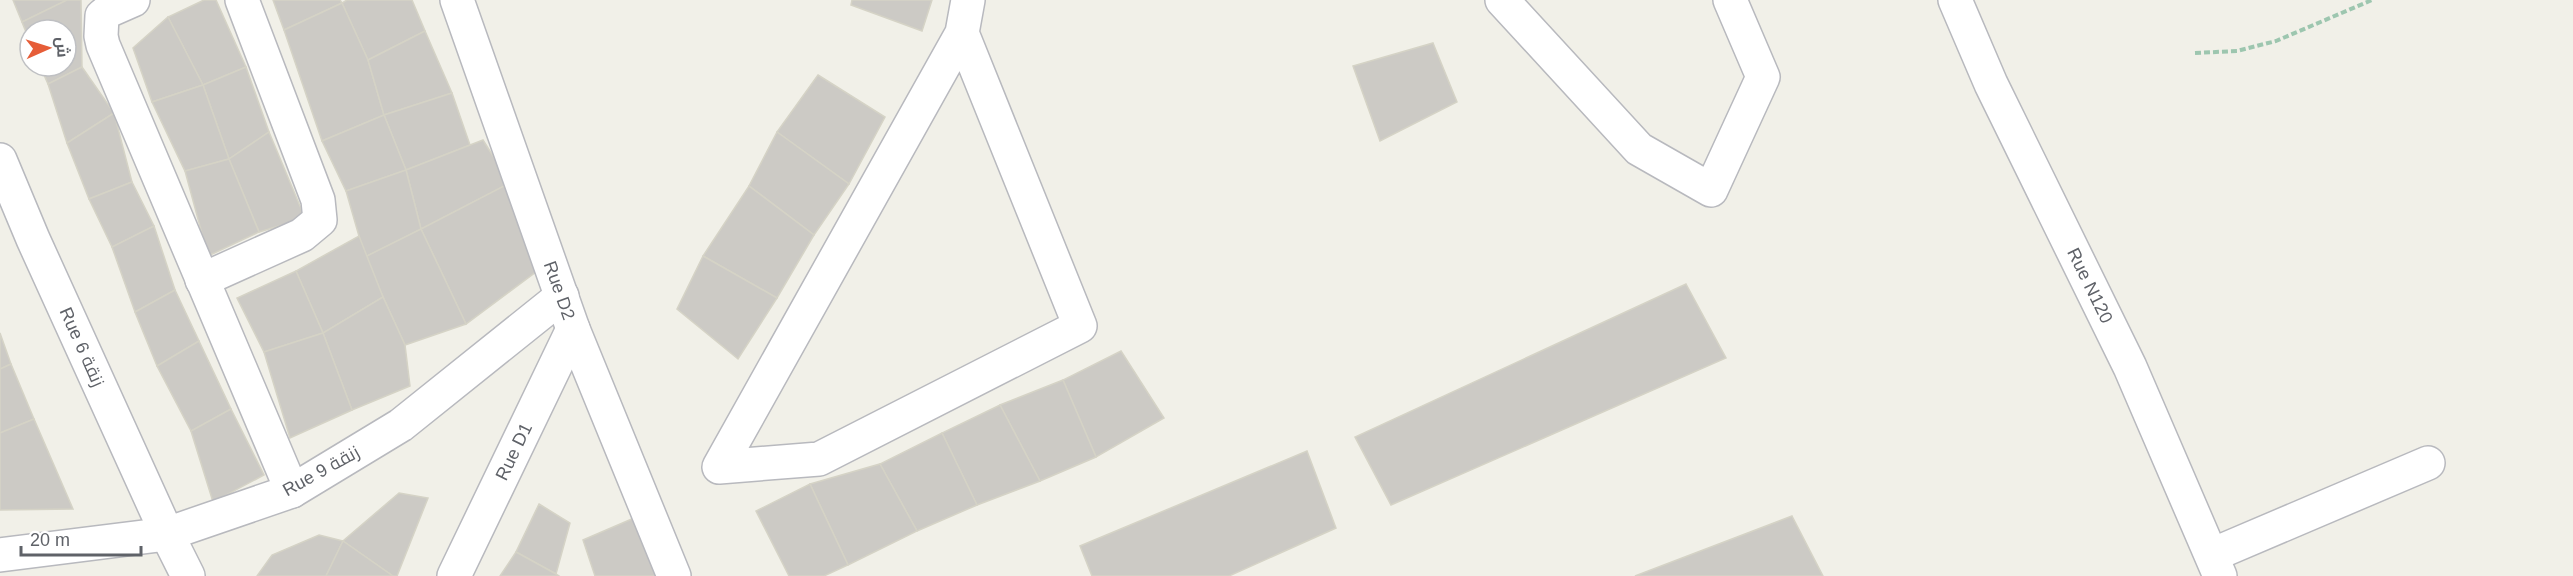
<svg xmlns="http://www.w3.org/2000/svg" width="2573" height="576" font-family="Arial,Cairo,sans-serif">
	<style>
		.building { fill: #cccac5; stroke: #d5d3c6; stroke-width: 1.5 }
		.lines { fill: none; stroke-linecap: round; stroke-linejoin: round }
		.minor-casing { stroke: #b8b9be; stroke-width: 36 }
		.path { stroke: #9dc6af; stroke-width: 4; stroke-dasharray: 6 3; stroke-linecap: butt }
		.minor { stroke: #fff; stroke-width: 33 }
		.labels { text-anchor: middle; stroke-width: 4.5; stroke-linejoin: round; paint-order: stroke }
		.street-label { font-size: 18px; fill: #5f6268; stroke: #fff }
	</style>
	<rect width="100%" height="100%" fill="#f1f0e8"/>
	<g class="building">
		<path d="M13,0H67L22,22Z"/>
		<path d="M67,0H81L82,67L48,84L40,66H66V30H30V42L22,22Z"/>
		<path d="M204,0H216L246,67L203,85L168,17Z"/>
		<path d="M273,0H340L342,3L284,30Z"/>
		<path d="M347,0H412L425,31L368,60L342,3Z"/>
		<path d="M852,0H932L922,31L851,5Z"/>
		<path d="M342,3L368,60L384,115L322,141L284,30Z"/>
		<path d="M168,17L203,85L152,102L133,48Z"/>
		<path d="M425,31L452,93L384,115L368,60Z"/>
		<path d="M1433,43L1457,102L1380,141L1353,66Z"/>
		<path d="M82,67L114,113L67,143L48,84Z"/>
		<path d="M246,67L269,132L229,159L203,85Z"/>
		<path d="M818,75L885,117L849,184L777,132Z"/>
		<path d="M203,85L229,159L185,171L152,102Z"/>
		<path d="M452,93L470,145L406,170L384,115Z"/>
		<path d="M114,113L132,182L89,199L67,143Z"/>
		<path d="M384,115L406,170L346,191L322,141Z"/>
		<path d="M269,132L305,218L259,232L229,159Z"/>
		<path d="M777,132L849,184L814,235L749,186Z"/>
		<path d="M483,140L510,183L421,229L406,170Z"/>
		<path d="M229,159L259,232L208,256L185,171Z"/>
		<path d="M406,170L421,229L365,257L346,191Z"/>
		<path d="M132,182L154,226L112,247L89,199Z"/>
		<path d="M510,183L540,269L466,324L421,229Z"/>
		<path d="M749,186L814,235L777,298L703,256Z"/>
		<path d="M154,226L175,290L135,312L112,247Z"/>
		<path d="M421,229L466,324L405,345L365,257Z"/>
		<path d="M359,236L383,297L323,333L296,271Z"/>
		<path d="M703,256L777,298L738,359L677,309Z"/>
		<path d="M296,271L323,333L264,352L237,298Z"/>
		<path d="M1686,284L1726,358L1391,505L1355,437Z"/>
		<path d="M175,290L199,341L157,366L135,312Z"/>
		<path d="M383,297L405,345L410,386L352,410L323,333Z"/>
		<path d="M0,333L11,364L0,369Z"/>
		<path d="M323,333L352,410L290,438L264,352Z"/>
		<path d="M199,341L231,409L191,431L157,366Z"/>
		<path d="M1121,351L1164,418L1096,457L1063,380Z"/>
		<path d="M11,364L34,419L0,433V369Z"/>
		<path d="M1063,380L1096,457L1040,481L1000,405Z"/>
		<path d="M1000,405L1040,481L977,505L942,433Z"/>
		<path d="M231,409L264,475L213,502L191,431Z"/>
		<path d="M34,419L73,509L0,510V433Z"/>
		<path d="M942,433L977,505L917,531L880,464Z"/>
		<path d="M1307,451L1336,528L1229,576H1092L1080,546Z"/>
		<path d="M880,464L917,531L848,565L810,484Z"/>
		<path d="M810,484L848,565L824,576H789L756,511Z"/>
		<path d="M399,493L428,498L397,576H393L343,541Z"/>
		<path d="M539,504L570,523L556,574L516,552Z"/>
		<path d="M1792,516L1823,576H1635Z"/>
		<path d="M634,518L661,576H595L583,540Z"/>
		<path d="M319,535L343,541L326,576H257L272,555Z"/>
		<path d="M343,541L393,576H326Z"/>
		<path d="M516,552L556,574L559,576H500Z"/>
	</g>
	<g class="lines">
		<defs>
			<g id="minor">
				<path d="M133,0L108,11L102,16L101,36L103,45L292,491"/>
				<path id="s1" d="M457,0L573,329L674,576"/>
				<path d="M1502,0L1639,149L1711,190L1763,77L1730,0"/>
				<path id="s2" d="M1955,0L1991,84L2130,367L2220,576"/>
				<path d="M962,33L1080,326L819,459L719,467L962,33L968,0"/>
				<path d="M0,160L33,239L167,534L188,576"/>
				<path d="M202,280L302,235L320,220L318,200L242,0"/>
				<path d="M0,555L167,534L292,491L401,425L562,296"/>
				<path d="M2212,555L2428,463"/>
				<path id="s3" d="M454,576L573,329"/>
			</g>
		</defs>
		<use href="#minor" class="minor-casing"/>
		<path class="path" d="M2195,53L2237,51L2276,41L2372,0"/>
		<use href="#minor" class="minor"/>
	</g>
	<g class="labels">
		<g class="street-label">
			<text dy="6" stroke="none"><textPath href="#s2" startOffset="316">Rue N120</textPath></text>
			<text dy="6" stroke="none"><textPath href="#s1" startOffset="308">Rue D2</textPath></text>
			<text transform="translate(82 347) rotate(66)" y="6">Rue 6 زنقة</text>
			<text dy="6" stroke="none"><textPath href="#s3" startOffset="138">Rue D1</textPath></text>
			<text transform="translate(321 471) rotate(-29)" y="6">Rue 9 زنقة</text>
		</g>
	</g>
	<g transform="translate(48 48) rotate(87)"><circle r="28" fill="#ffffff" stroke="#bfc0c3" stroke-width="1.5"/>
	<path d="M0-4.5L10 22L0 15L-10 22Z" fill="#e65d38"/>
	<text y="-9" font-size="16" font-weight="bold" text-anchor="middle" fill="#5f6268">ش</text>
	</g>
	<path d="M21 546v9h120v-9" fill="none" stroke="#5f6268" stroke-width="3"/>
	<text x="30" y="546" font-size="18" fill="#5f6268" stroke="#ffffff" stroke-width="4.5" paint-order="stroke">20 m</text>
</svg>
